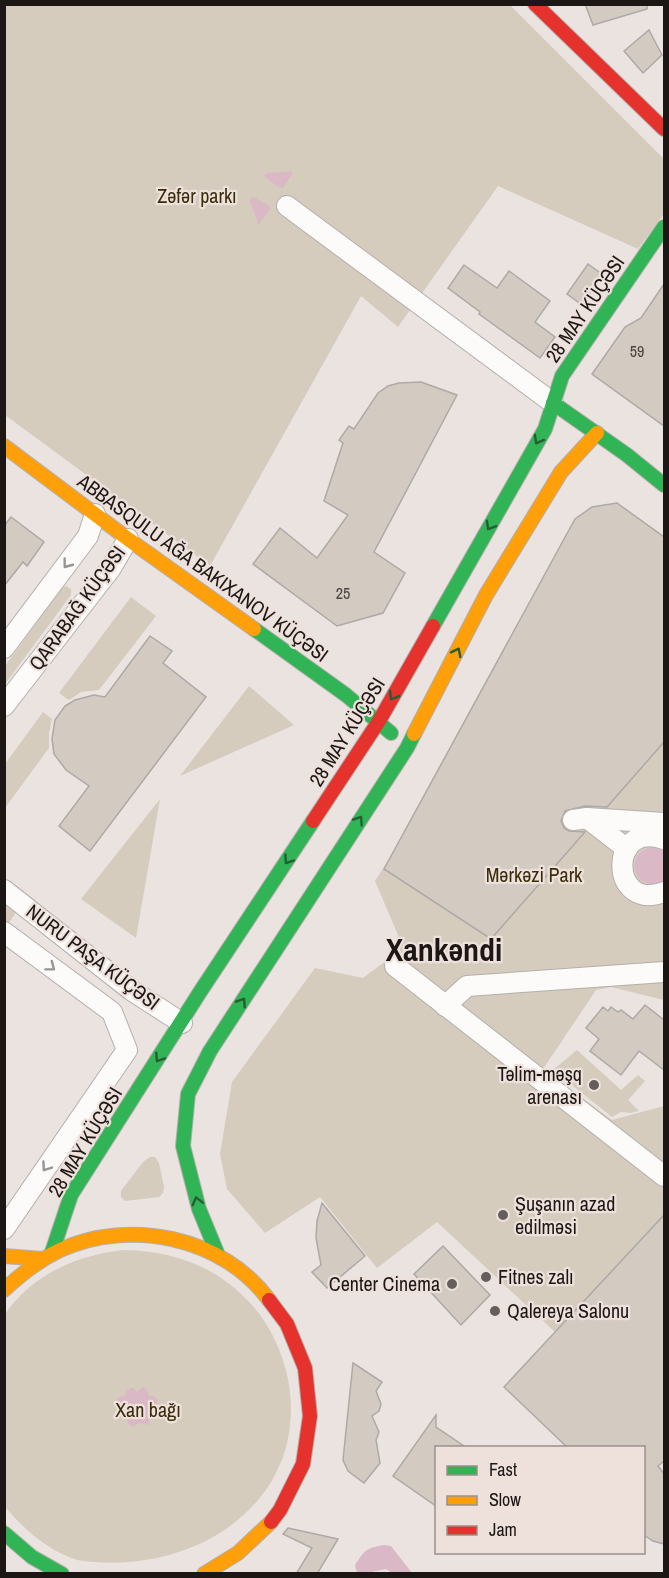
<svg xmlns="http://www.w3.org/2000/svg" width="669" height="1578" font-family="'Archivo Narrow',sans-serif">
	<style>
		.green { fill: #d5ccbd }
		.water { fill: #dbb8c5 }
		.building { fill: #d3cac2; stroke: #aea9a7; stroke-width: 1.5 }
		.lines { fill: none; stroke-linecap: round; stroke-linejoin: round }
		.street-casing { stroke: #b4afac; stroke-width: 22 }
		.fast-casing { stroke: #b4afac; stroke-width: 16 }
		.slow-casing { stroke: #b4afac; stroke-width: 16 }
		.jam-casing { stroke: #b4afac; stroke-width: 16 }
		.street { stroke: #fcfbfa; stroke-width: 20 }
		.fast { stroke: #30b455; stroke-width: 14 }
		.slow { stroke: #ff9f0a; stroke-width: 14 }
		.jam { stroke: #e5322d; stroke-width: 14 }
		.oneway { stroke: #255e32 }
		.oneway2 { stroke: #979493 }
		.poi-dot { fill: #645e5c; stroke: #eee1dc; stroke-width: 2 }
		.labels { text-anchor: middle; stroke-width: 4.5; stroke-linejoin: round; paint-order: stroke }
		.number-label { font-size: 16px; fill: #4b4541 }
		.park-label { font-size: 20px; fill: #382c09; stroke: #eee1dc }
		.street-label { font-size: 20px; fill: #1c1715; stroke: #eee1dc }
		.poi-label { font-size: 20px; fill: #1c1715; stroke: #eee1dc; text-anchor: start }
		.town-label { font-size: 32px; font-weight: bold; fill: #1c1715; stroke: #eee1dc }
	</style>
	<rect width="100%" height="100%" fill="#eae3e0"/>
	<g class="green">
		<path d="M5,5H510L664,159V214L638,249L498,186L398,327L361,296L210,566L5,415Z"/>
		<path d="M617,503L664,537V1000L611,987L596,990L543,1069L612,1120L664,1106V1223L660,1220L555,1332L437,1222L377,1268L320,1197L265,1233L227,1189L220,1154L232,1082L315,968L363,978L387,960L398,935L375,881L429,797L575,519L592,507Z"/>
		<path d="M66,586L71,589V595L5,684V666L62,588Z"/>
		<path d="M131,597L156,616L99,690L81,692L69,700L59,693Z"/>
		<path d="M249,686L294,725L180,776Z"/>
		<path d="M43,712L52,719L49,733V748L5,808V764Z"/>
		<path d="M160,799L136,938L81,899Z"/>
		<path d="M4,901L17,911L8,924L5,921Z"/>
		<path d="M577,1050L621,1090L638,1075L645,1081L628,1100L639,1111L630,1113L621,1112L612,1117L553,1070Z"/>
		<path d="M150,1157H155L159,1163L164,1187L163,1193L159,1197L125,1201L121,1197V1191L143,1162Z"/>
		<path d="M124,1250C173,1251 216,1266 250,1303C270,1324 282,1351 288,1379C311,1502 194,1578 77,1560C47,1550 25,1530 5,1507V1314C33,1274 77,1255 124,1250Z"/>
	</g>
	<g class="water">
		<path d="M292,171V174L283,188L278,187L264,176L267,173Z"/>
		<path d="M254,197L268,205L270,209L259,225L250,201L251,198Z"/>
		<path d="M652,847L664,851V880C637,897 620,854 652,847Z"/>
		<path d="M142,1387L147,1389L149,1396H153L156,1398L157,1403L154,1407L158,1410V1415L150,1417L149,1425L139,1423L133,1427L129,1425L127,1419L118,1416L120,1408L116,1405V1400L119,1397L125,1396L126,1390L133,1388L137,1392Z"/>
		<path d="M384,1545L391,1546L412,1573H392L386,1569L367,1573H357L355,1565C365,1550 366,1548 384,1545Z"/>
	</g>
	<g class="building">
		<path d="M585,4H647V9L593,25Z"/>
		<path d="M649,30L662,55L643,73L624,51Z"/>
		<path d="M588,264L603,275L582,305L567,294Z"/>
		<path d="M464,265L497,288L509,271L550,301L535,322L555,337L540,358L479,314L480,312L448,288Z"/>
		<path d="M664,284V426L592,374L625,327L641,318Z"/>
		<path d="M421,382L457,395L374,552L405,573L383,613L337,626L253,564L280,528L317,558L348,515L324,501L343,443L339,440L349,426L354,429L378,393L388,386L399,383Z"/>
		<path d="M617,503L664,537V742L607,807L585,806L565,811L561,821L564,828L569,831L585,832L491,939L384,869L575,519L592,507Z"/>
		<path d="M11,517L44,542L27,566L23,562L4,586V526Z"/>
		<path d="M150,636L172,651L163,663L206,697L90,851L59,826L89,786L66,770L54,754L52,739L55,720L65,706L75,700L94,695L105,697Z"/>
		<path d="M645,1005L664,1020V1070L639,1051L621,1075L590,1051L599,1039L586,1028L603,1007L608,1011L611,1007L618,1012L621,1010L633,1019Z"/>
		<path d="M322,1203L365,1256L327,1288L312,1272L321,1265L316,1238L317,1221Z"/>
		<path d="M664,1215V1461L658,1466L664,1474V1544L653,1541L644,1535V1448H568L504,1387Z"/>
		<path d="M443,1246L490,1295L461,1325L414,1274Z"/>
		<path d="M353,1363L382,1382L376,1391L381,1404L379,1411L372,1416L379,1432L376,1440L380,1463L364,1483L348,1471L343,1460Z"/>
		<path d="M436,1415V1427L467,1448H436V1506L393,1476Z"/>
		<path d="M288,1528L338,1539L317,1574H296L312,1548L283,1534Z"/>
	</g>
	<g class="lines">
		<defs>
			<g id="street">
				<path d="M287,206L553,403"/>
				<path d="M4,648L88,536L95,514"/>
				<path d="M4,706L111,568L128,539"/>
				<path d="M587,818L627,849"/>
				<path d="M573,820L587,818L664,823"/>
				<path d="M664,839C608,819 609,913 664,892"/>
				<path d="M4,890L131,990L182,1023"/>
				<path d="M4,932L112,1012L127,1050L4,1229"/>
				<path d="M395,966L664,1176"/>
				<path d="M445,1006L467,986L664,972"/>
			</g>
			<g id="fast">
				<path d="M553,403L627,455L664,485"/>
				<path d="M433,626L545,429L562,376L664,227"/>
				<path d="M254,629L346,695L391,733"/>
				<path d="M52,1252L71,1195L200,992L313,821"/>
				<path d="M218,1255L199,1209L183,1146L188,1094L210,1051L407,748L414,734"/>
				<path d="M4,1533L32,1557L62,1574"/>
			</g>
			<g id="slow">
				<path d="M4,446L128,539L254,629"/>
				<path d="M414,734L486,595L561,472L597,433"/>
				<path d="M4,1256L42,1259"/>
				<path d="M4,1290C21,1274 39,1260 60,1250C130,1218 223,1237 269,1300"/>
				<path d="M204,1574L238,1553L271,1522"/>
			</g>
			<g id="jam">
				<path d="M535,4L664,129"/>
				<path d="M313,821L379,721L433,626"/>
				<path d="M269,1300L287,1324L305,1368L310,1416L303,1464L280,1510L271,1522"/>
			</g>
		</defs>
		<use href="#street" class="street-casing"/>
		<use href="#fast" class="fast-casing"/>
		<use href="#slow" class="slow-casing"/>
		<use href="#jam" class="jam-casing"/>
		<use href="#street" class="street"/>
		<use href="#fast" class="fast"/>
		<use href="#slow" class="slow"/>
		<use href="#jam" class="jam"/>
	</g>
	<defs><path id="oneway-chevron" d="M-2-3.5L2.5 0L-2 3.5" fill="none" stroke-width="1.6" stroke-linecap="round" stroke-linejoin="round" transform="scale(1.5)"/></defs>
	<g class="oneway">
		<use href="#oneway-chevron" transform="translate(538 440) rotate(119)"/>
		<use href="#oneway-chevron" transform="translate(490 526) rotate(120)"/>
		<use href="#oneway-chevron" transform="translate(457 652) rotate(-63)"/>
		<use href="#oneway-chevron" transform="translate(393 696) rotate(120)"/>
		<use href="#oneway-chevron" transform="translate(359 820) rotate(-56)"/>
		<use href="#oneway-chevron" transform="translate(288 860) rotate(124)"/>
		<use href="#oneway-chevron" transform="translate(242 1002) rotate(-57)"/>
		<use href="#oneway-chevron" transform="translate(159 1058) rotate(123)"/>
		<use href="#oneway-chevron" transform="translate(197 1201) rotate(-104)"/>
	</g>
	<g class="oneway2">
		<use href="#oneway-chevron" transform="translate(67 564) rotate(127)"/>
		<use href="#oneway-chevron" transform="translate(51 967) rotate(37)"/>
		<use href="#oneway-chevron" transform="translate(46 1167) rotate(125)"/>
	</g>
	<g class="poi-dot">
		<circle cx="594" cy="1085" r="6"/>
		<circle cx="503" cy="1215" r="6"/>
		<circle cx="486" cy="1277" r="6"/>
		<circle cx="452" cy="1284" r="6"/>
		<circle cx="495" cy="1311" r="6"/>
	</g>
	<g class="labels">
		<g class="number-label">
			<text x="637" y="357">59</text>
			<text x="343" y="599">25</text>
		</g>
		<g class="park-label">
			<text x="197" y="203">Zəfər parkı</text>
			<text x="534" y="882">Mərkəzi Park</text>
			<text x="148" y="1417">Xan bağı</text>
		</g>
		<g class="street-label">
			<text transform="translate(585 309) rotate(-56)" y="7">28 MAY KÜÇƏSI</text>
			<text transform="translate(203 568) rotate(36)" y="7">ABBASQULU AĞA BAKIXANOV KÜÇƏSI</text>
			<text transform="translate(77 608) rotate(-54)" y="7">QARABAĞ KÜÇƏSI</text>
			<text transform="translate(347 732) rotate(-58)" y="7">28 MAY KÜÇƏSI</text>
			<text transform="translate(93 957) rotate(37)" y="7">NURU PAŞA KÜÇƏSI</text>
			<text transform="translate(85 1142) rotate(-59)" y="7">28 MAY KÜÇƏSI</text>
		</g>
		<g class="poi-label">
			<text x="582" y="1081" text-anchor="end">Təlim-məşq<tspan x="582" dy="23">arenası</tspan></text>
			<text x="515" y="1211">Şuşanın azad<tspan x="515" dy="23">edilməsi</tspan></text>
			<text x="498" y="1284">Fitnes zalı</text>
			<text x="440" y="1291" text-anchor="end">Center Cinema</text>
			<text x="507" y="1318">Qalereya Salonu</text>
		</g>
		<g class="town-label">
			<text x="444" y="961">Xankəndi</text>
		</g>
	</g>
	<rect width="669" height="1578" fill="none" stroke="#1c1715" stroke-width="12"/>
	<rect x="435" y="1446" width="210" height="108" fill="#eee1dc" stroke="#9a908c" stroke-width="1.5"/>
	<rect x="447" y="1466" width="30" height="9" fill="#30b455" stroke="#9a908c" stroke-width="1.5"/>
	<text x="489" y="1476" font-size="18" fill="#1c1715">Fast</text>
	<rect x="447" y="1496" width="30" height="9" fill="#ff9f0a" stroke="#9a908c" stroke-width="1.5"/>
	<text x="489" y="1506" font-size="18" fill="#1c1715">Slow</text>
	<rect x="447" y="1526" width="30" height="9" fill="#e5322d" stroke="#9a908c" stroke-width="1.5"/>
	<text x="489" y="1536" font-size="18" fill="#1c1715">Jam</text>
</svg>
